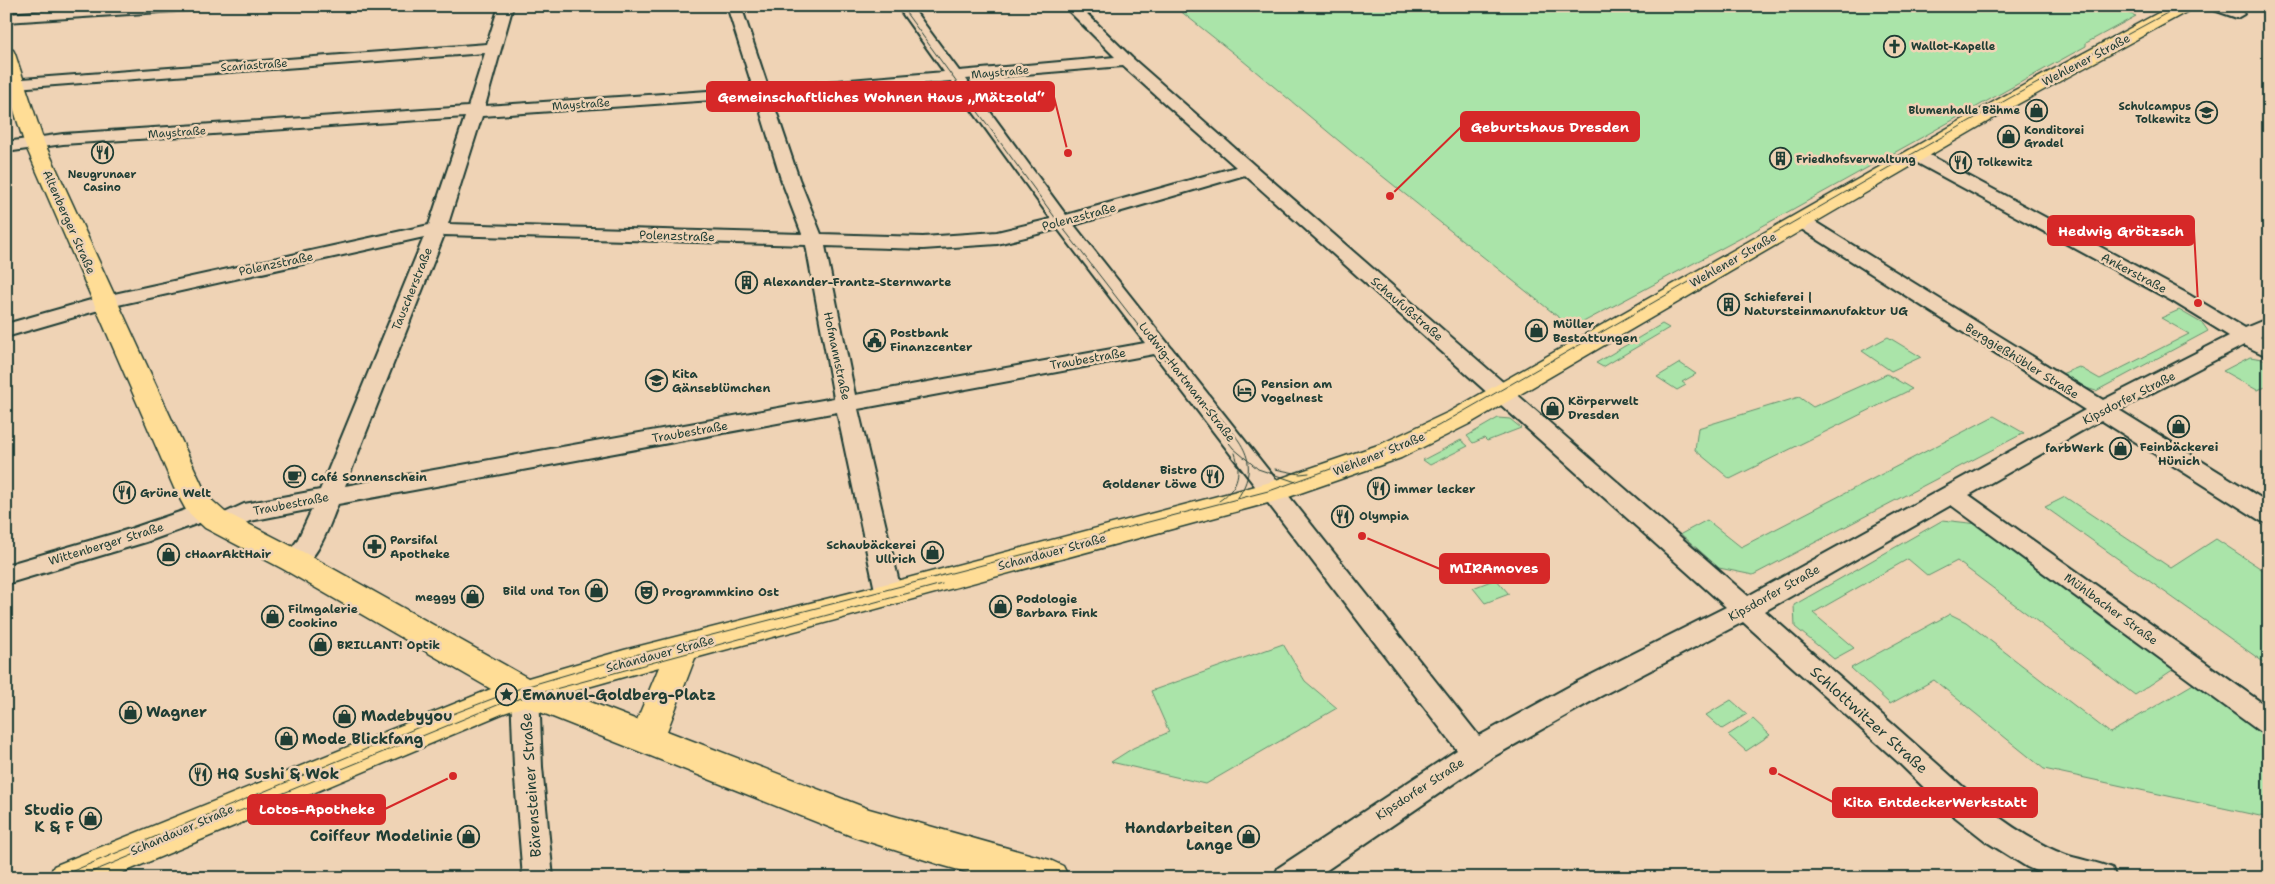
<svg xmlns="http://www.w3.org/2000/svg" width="2275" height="884" font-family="'Shantell Sans',sans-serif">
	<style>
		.green { fill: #aae4a9; stroke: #64906e }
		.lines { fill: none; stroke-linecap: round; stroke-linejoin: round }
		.minor-casing { stroke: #1f3d34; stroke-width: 4 }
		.major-casing { stroke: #1f3d34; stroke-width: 3 }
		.minor { fill: #efd3b5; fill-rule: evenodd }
		.major { fill: #ffdd96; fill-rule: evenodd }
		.tram { stroke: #1f3d34; stroke-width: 1 }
		.labels { text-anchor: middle; stroke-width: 5; stroke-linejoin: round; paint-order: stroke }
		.far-poi-label { font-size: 11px; font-weight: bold; fill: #1f3d34; stroke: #efd3b5; text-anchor: start }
		.far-street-label { font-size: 11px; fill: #1f3d34; stroke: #efd3b5 }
		.street-label { font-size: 12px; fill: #1f3d34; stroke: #efd3b5 }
		.poi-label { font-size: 12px; font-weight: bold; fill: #1f3d34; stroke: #efd3b5; text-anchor: start }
		.near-poi-label { font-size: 15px; font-weight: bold; fill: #1f3d34; stroke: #efd3b5; text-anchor: start }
		.near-street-label { font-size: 15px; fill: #1f3d34; stroke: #efd3b5 }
		.leader { fill: none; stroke: #d62828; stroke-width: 2 }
		.callout-dot { fill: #d62828; stroke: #efd3b5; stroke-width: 2 }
		.callout { fill: #d62828; stroke: #d62828; stroke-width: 2 }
		.callout-label { font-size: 14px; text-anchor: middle; font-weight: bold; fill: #fff }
	</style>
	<rect width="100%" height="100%" fill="#efd3b5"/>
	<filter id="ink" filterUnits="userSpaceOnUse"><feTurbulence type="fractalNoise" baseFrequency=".02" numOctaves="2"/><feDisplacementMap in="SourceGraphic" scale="10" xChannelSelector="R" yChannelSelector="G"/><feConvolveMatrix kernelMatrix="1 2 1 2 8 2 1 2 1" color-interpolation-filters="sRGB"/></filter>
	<g filter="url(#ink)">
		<g class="green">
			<path d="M1174,6H2153L2145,10L2130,6L2122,11L2136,16L2086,43V46L1741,238L1572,328L1351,151L1242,60Z"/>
			<path d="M2179,310L2203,324L2208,331L2096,391L2083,387L2059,375L2079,367L2100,379L2189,334L2161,318Z"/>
			<path d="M1662,324L1669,328L1603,367L1596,363Z"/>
			<path d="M1888,337L1921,357L1891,371L1862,351Z"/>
			<path d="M2250,357L2269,360V386L2257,390L2223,371Z"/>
			<path d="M1680,363L1696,374L1682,382L1686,385L1677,390L1657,377Z"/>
			<path d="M1887,374L1912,389L1730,479L1695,450L1698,428L1799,397L1813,407Z"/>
			<path d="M1994,416L2024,433L1753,575L1719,568L1681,534L1707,520L1741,547Z"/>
			<path d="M1498,418L1510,419L1521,428L1487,441L1484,438L1473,443L1467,436Z"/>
			<path d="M1461,440L1468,446L1430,465L1423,460Z"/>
			<path d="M2065,497L2171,568L2216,539L2269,574V666L2045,507Z"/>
			<path d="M1943,520L1978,524L2177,667L2135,695L1957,561L1928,576L1908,559L1813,613L1854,648L1834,659L1795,627L1794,605Z"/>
			<path d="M1496,579L1509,594L1485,603L1473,588Z"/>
			<path d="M1950,614L1966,622L2110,733L2195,683L2269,738V818L2044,769L1934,680L1890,704L1851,668Z"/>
			<path d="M1283,644L1305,681L1337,708L1206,784L1111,762L1133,748L1169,732L1151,691Z"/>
			<path d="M1731,700L1747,714L1722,729L1706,715Z"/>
			<path d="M1753,719L1770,735L1746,751L1728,735Z"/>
		</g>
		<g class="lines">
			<defs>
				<g id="minor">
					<path d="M122,6H199L192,10L6,22V14Z"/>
					<path d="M499,6H513L485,106L753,88L727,6H741L768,87L944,72L897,6H911L959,71L1115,57L1064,6H1079L1132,58L1254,165L1748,596L2085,410L1795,225L1792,221L1795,217L1801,216L1807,217L2103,400L2229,336L2172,301L1910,159L1907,155L1910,151H1922L2186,293L2245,328L2269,318V332L2260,337L2269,342V357L2244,345L2119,410L2269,503V524L2261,521L2101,420L1969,495L2269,708V735L2259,731L1951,505L1765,611L1988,809C2012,827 2038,845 2066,855C2081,860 2097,862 2112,868L2116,878H2051L2027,867L1987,842L1949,812L1898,762L1743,622L1599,697L1491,758L1315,878H1274L1278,868L1457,750L1154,354L858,409L902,595L898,602L889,605L880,602L876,595L837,412L338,504C329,525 314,577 285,568L282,561L297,541L312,509L250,521L222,533L213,530L210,524L213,518L146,542L6,584V565L130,529L197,506L205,503L213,506L217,512L214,518L244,504L320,490L424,237L109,307L6,337V324L105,296L429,225L465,117L63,144L6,152V142L63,134L468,107L485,53L15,88L9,86L7,83L9,80L487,44ZM1123,66L1236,167L1066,215L966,79ZM951,81L1051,219L997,232L923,237L821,234L799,179L771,96ZM756,97L781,179L802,234L448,224L482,116ZM1245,175L1726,607L1579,681L1479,736L1074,225ZM1058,229L1145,343L855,395L825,246L923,249L997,244ZM444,235L806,245L834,398L345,486Z"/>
					<path d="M2209,6C2221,6 2236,4 2244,14L2237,18L2211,9Z"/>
					<path d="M525,681L535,684L539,692L542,767L553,878H523L514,767L511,692L515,684Z"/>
				</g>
				<path id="major" d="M2171,6H2193L2190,10L2018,104L1469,424L1401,458L1283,499L695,658L667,731L869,809L1050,860L1063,866L1069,878H987L941,865L854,837L525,706L504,713L110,878H48L54,866L491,689L283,569L205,528L186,510L174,488L24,142L6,85V49L13,50L15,54L44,142L207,496L225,512L305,553L528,678L624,650L889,583L1267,483L1381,444L1449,412L2004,96ZM659,667L637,720L567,693Z"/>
			</defs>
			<use href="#minor" class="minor-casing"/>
			<use href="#major" class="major-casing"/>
			<use href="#minor" class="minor"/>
			<use href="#major" class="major"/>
			<g class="tram">
				<path d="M901,6L1059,223L1233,448L1258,469L1296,482"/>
				<path d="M1210,406C1236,437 1265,459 1237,499"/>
				<path d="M1275,469L1300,474L1309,473"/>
				<path d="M1219,501C1237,489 1242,474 1235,453"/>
				<path d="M56,878L424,725L518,689L623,658L1272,490L1395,446L1438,426L2008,99L2180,6"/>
				<path d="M77,878L500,704L942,584"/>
			</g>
		</g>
	</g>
	<defs>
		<symbol id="church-ring" viewBox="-11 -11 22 22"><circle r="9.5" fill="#efd3b5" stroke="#1f3d34" stroke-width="1.5"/><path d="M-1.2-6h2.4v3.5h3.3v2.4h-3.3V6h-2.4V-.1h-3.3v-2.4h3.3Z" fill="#1f3d34"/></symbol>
		<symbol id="shop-ring" viewBox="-11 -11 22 22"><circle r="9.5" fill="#efd3b5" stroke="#1f3d34" stroke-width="1.5"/><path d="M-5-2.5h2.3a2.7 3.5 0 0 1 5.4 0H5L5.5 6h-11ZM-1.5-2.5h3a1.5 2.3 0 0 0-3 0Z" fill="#1f3d34"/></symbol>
		<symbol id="school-ring" viewBox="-11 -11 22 22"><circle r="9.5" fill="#efd3b5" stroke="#1f3d34" stroke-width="1.5"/><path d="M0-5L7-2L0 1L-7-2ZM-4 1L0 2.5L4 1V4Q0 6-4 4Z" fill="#1f3d34"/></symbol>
		<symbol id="restaurant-ring" viewBox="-11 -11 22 22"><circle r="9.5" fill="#efd3b5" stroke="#1f3d34" stroke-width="1.5"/><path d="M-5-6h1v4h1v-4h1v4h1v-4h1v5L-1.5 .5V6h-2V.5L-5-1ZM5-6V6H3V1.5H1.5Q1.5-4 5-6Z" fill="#1f3d34"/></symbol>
		<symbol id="building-ring" viewBox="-11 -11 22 22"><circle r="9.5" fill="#efd3b5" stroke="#1f3d34" stroke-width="1.5"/><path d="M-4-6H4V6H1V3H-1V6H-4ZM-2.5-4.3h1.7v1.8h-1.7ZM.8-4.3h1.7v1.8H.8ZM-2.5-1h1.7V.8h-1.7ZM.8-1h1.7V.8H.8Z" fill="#1f3d34"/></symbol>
		<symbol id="civic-ring" viewBox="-11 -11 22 22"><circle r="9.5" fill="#efd3b5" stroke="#1f3d34" stroke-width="1.5"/><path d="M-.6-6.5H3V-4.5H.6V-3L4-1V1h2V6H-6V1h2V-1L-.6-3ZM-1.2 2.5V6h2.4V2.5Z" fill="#1f3d34"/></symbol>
		<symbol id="hotel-ring" viewBox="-11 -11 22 22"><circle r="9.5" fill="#efd3b5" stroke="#1f3d34" stroke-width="1.5"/><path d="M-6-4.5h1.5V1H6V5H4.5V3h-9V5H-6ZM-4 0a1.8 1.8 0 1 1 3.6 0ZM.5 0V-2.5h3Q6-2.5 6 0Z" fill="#1f3d34"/></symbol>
		<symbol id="cafe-ring" viewBox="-11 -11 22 22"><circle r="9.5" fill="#efd3b5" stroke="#1f3d34" stroke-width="1.5"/><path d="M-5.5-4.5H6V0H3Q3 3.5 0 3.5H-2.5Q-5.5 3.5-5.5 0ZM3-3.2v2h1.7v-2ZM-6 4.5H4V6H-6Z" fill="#1f3d34"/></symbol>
		<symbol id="pharmacy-ring" viewBox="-11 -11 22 22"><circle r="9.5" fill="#efd3b5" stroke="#1f3d34" stroke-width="1.5"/><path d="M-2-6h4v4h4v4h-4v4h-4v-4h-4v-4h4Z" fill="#1f3d34"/></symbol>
		<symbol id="theatre-ring" viewBox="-11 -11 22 22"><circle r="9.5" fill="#efd3b5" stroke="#1f3d34" stroke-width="1.5"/><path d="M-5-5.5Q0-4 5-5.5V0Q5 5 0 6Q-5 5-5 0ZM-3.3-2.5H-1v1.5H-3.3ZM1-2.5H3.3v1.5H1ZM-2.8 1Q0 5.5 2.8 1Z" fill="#1f3d34"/></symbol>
		<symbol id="sight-ring" viewBox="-11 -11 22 22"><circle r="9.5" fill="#efd3b5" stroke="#1f3d34" stroke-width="1.5"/><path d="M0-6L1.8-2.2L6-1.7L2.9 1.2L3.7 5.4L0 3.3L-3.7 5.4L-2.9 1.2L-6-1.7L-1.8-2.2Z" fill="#1f3d34"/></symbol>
	</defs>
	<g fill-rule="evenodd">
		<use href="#church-ring" x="1882" y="34" width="25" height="25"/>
		<use href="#shop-ring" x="2024" y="98" width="25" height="25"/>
		<use href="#school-ring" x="2194" y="100" width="25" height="25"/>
		<use href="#shop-ring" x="1996" y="124" width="25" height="25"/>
		<use href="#restaurant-ring" x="90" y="140" width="25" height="25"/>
		<use href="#building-ring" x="1768" y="146" width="25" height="25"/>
		<use href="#restaurant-ring" x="1948" y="150" width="25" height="25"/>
		<use href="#building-ring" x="734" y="270" width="25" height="25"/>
		<use href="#building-ring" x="1716" y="292" width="25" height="25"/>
		<use href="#shop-ring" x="1524" y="318" width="25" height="25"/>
		<use href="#civic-ring" x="862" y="328" width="25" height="25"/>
		<use href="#school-ring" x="644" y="368" width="25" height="25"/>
		<use href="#hotel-ring" x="1232" y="378" width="25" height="25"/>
		<use href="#shop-ring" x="1540" y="396" width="25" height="25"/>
		<use href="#shop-ring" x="2166" y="414" width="25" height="25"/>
		<use href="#shop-ring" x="2108" y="436" width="25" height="25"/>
		<use href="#cafe-ring" x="282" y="464" width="25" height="25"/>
		<use href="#restaurant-ring" x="1200" y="464" width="25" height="25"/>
		<use href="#restaurant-ring" x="1366" y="476" width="25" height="25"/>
		<use href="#restaurant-ring" x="112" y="480" width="25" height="25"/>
		<use href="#restaurant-ring" x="1330" y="504" width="25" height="25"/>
		<use href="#pharmacy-ring" x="362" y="534" width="25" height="25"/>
		<use href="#shop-ring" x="920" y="540" width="25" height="25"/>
		<use href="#shop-ring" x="156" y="542" width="25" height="25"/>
		<use href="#shop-ring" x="584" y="578" width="25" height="25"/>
		<use href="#theatre-ring" x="634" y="580" width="25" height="25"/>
		<use href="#shop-ring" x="460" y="584" width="25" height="25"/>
		<use href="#shop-ring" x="988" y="594" width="25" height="25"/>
		<use href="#shop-ring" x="260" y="604" width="25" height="25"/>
		<use href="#shop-ring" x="308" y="632" width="25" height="25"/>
		<use href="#sight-ring" x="494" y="682" width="25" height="25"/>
		<use href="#shop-ring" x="118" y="700" width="25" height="25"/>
		<use href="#shop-ring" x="332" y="704" width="25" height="25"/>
		<use href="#shop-ring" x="274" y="726" width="25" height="25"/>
		<use href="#restaurant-ring" x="188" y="762" width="25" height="25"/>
		<use href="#shop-ring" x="78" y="806" width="25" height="25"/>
		<use href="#shop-ring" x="456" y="824" width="25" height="25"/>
		<use href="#shop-ring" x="1236" y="824" width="25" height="25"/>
	</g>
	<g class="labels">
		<g class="far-poi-label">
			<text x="1911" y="50">Wallot-Kapelle</text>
			<text x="2191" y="110" text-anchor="end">Schulcampus<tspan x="2191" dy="13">Tolkewitz</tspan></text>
			<text x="2020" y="114" text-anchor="end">Blumenhalle Böhme</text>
			<text x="2024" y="134">Konditorei<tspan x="2024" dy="13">Gradel</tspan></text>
			<text x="1796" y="163">Friedhofsverwaltung</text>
			<text x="1977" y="166">Tolkewitz</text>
			<text x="102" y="178" text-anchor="middle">Neugrunaer<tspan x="102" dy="13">Casino</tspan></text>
		</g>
		<g class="far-street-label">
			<text transform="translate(254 65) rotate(-4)" y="4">Scariastraße</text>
			<text transform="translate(1000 72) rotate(-5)" y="4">Maystraße</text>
			<text transform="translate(581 104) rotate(-4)" y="4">Maystraße</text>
			<text transform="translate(177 132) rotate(-4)" y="4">Maystraße</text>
		</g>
		<g class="street-label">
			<text transform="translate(2086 60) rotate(-28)" y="4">Wehlener Straße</text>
			<text transform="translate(1079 217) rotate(-15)" y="4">Polenzstraße</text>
			<text transform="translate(69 222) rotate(66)" y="4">Altenberger Straße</text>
			<text transform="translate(677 236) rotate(2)" y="4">Polenzstraße</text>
			<text transform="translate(1733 260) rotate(-30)" y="4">Wehlener Straße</text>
			<text transform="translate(276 264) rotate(-12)" y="4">Polenzstraße</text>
			<text transform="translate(2134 273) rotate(28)" y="4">Ankerstraße</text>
			<text transform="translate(412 289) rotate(-68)" y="4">Tauscherstraße</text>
			<text transform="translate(1407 309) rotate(41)" y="4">Schaufußstraße</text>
			<text transform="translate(837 356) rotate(78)" y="4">Hofmannstraße</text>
			<text transform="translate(1088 359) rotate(-10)" y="4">Traubestraße</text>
			<text transform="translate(2022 361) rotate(32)" y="4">Berggießhübler Straße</text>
			<text transform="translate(1187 382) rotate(52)" y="4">Ludwig-Hartmann-Straße</text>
			<text transform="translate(2129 398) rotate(-27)" y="4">Kipsdorfer Straße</text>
			<text transform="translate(690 432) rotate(-10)" y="4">Traubestraße</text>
			<text transform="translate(1379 454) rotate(-22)" y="4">Wehlener Straße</text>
			<text transform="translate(291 504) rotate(-11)" y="4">Traubestraße</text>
			<text transform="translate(106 544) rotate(-17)" y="4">Wittenberger Straße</text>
			<text transform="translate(1052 552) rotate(-15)" y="4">Schandauer Straße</text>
			<text transform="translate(1774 593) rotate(-29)" y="4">Kipsdorfer Straße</text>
			<text transform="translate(2111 609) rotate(36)" y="4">Mühlbacher Straße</text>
			<text transform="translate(660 654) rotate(-15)" y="4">Schandauer Straße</text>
			<text transform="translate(1420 789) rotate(-33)" y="4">Kipsdorfer Straße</text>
			<text transform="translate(182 830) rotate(-23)" y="4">Schandauer Straße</text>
		</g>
		<g class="poi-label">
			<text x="763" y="286">Alexander-Frantz-Sternwarte</text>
			<text x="1744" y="301">Schieferei |<tspan x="1744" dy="14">Natursteinmanufaktur UG</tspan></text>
			<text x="1553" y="328">Müller<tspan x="1553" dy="14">Bestattungen</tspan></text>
			<text x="890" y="337">Postbank<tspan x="890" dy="14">Finanzcenter</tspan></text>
			<text x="672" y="378">Kita<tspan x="672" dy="14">Gänseblümchen</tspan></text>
			<text x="1261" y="388">Pension am<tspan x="1261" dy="14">Vogelnest</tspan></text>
			<text x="1568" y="405">Körperwelt<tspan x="1568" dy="14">Dresden</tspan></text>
			<text x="2179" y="451" text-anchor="middle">Feinbäckerei<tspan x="2179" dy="14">Hünich</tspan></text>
			<text x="2104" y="452" text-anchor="end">farbWerk</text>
			<text x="1197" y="474" text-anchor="end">Bistro<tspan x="1197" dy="14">Goldener Löwe</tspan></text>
			<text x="311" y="481">Café Sonnenschein</text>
			<text x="1394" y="493">immer lecker</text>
			<text x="140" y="497">Grüne Welt</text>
			<text x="1359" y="520">Olympia</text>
			<text x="390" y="544">Parsifal<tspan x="390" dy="14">Apotheke</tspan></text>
			<text x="916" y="549" text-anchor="end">Schaubäckerei<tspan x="916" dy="14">Ullrich</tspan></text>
			<text x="185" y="558">cHaarAktHair</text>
			<text x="580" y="595" text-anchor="end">Bild und Ton</text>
			<text x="662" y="596">Programmkino Ost</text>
			<text x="456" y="601" text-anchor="end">meggy</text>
			<text x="1016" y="603">Podologie<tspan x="1016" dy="14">Barbara Fink</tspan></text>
			<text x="288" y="613">Filmgalerie<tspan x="288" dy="14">Cookino</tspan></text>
			<text x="337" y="649">BRILLANT! Optik</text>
		</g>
		<g class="near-poi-label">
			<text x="522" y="700">Emanuel-Goldberg-Platz</text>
			<text x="146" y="717">Wagner</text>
			<text x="361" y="721">Madebyyou</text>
			<text x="302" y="744">Mode Blickfang</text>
			<text x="217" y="779">HQ Sushi &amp; Wok</text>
			<text x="74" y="815" text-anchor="end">Studio<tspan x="74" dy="17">K &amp; F</tspan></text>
			<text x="1233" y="833" text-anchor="end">Handarbeiten<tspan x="1233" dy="17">Lange</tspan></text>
			<text x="453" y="841" text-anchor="end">Coiffeur Modelinie</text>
		</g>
		<g class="near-street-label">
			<text transform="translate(1869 720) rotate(42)" y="5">Schlottwitzer Straße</text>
			<text transform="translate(531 785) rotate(-94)" y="5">Bärensteiner Straße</text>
		</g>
	</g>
	<path class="leader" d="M1068 153L1054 97M1390 196L1461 127M2198 303L2194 231M1362 536L1440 569M1773 771L1833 802M453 776L385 809"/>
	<g class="callout-dot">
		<circle cx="1068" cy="153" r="5"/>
		<circle cx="1390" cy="196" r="5"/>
		<circle cx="2198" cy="303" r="5"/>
		<circle cx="1362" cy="536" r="5"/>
		<circle cx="1773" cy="771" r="5"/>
		<circle cx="453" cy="776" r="5"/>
	</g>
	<g class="callout">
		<rect x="707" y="82" width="347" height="29" rx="5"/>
		<rect x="1461" y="112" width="178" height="29" rx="5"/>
		<rect x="2048" y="216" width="146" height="29" rx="5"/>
		<rect x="1440" y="554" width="109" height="29" rx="5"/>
		<rect x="1833" y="788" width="204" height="29" rx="5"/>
		<rect x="248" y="795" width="137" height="29" rx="5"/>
	</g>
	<g class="callout-label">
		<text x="881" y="102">Gemeinschaftliches Wohnen Haus „Mätzold“</text>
		<text x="1550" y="132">Geburtshaus Dresden</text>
		<text x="2121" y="236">Hedwig Grötzsch</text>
		<text x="1494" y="573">MIRAmoves</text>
		<text x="1935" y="807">Kita EntdeckerWerkstatt</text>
		<text x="317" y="814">Lotos-Apotheke</text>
	</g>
	<rect width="2275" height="884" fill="none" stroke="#efd3b5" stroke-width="25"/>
	<rect x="12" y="12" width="2250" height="859" fill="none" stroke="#1f3d34" stroke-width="2" filter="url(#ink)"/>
</svg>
